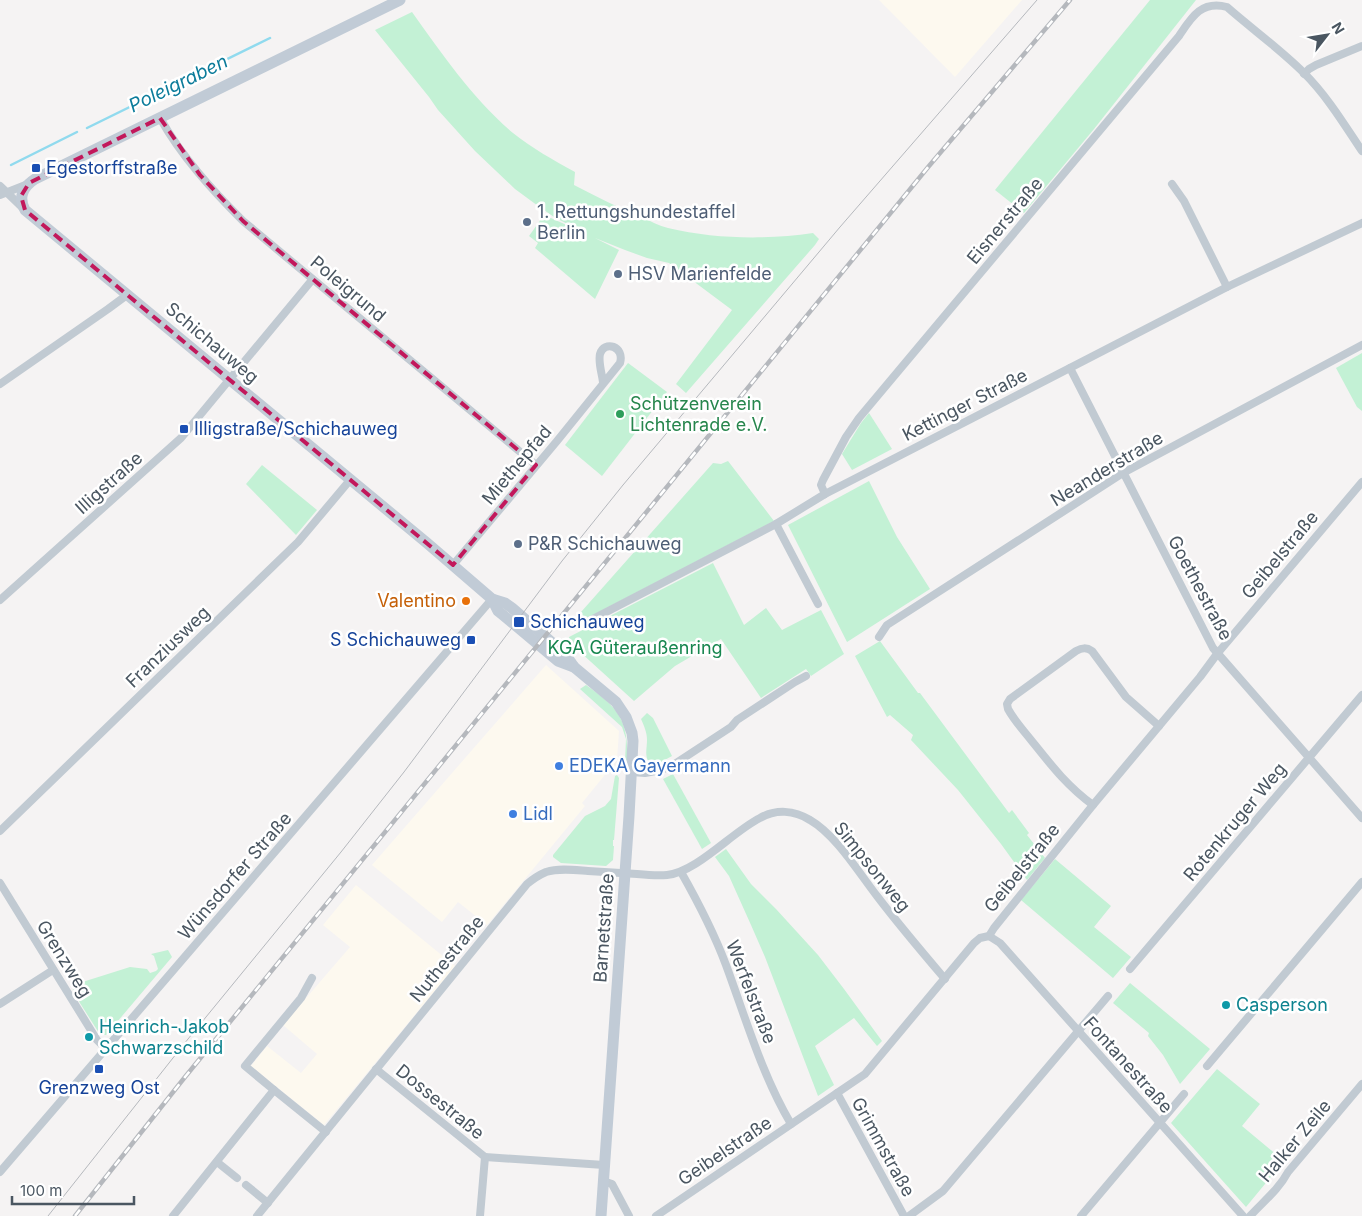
<svg xmlns="http://www.w3.org/2000/svg" width="1362" height="1216" font-family="Inter,sans-serif">
	<style>
		.commercial { fill: #fdf9ef }
		.green { fill: #c3f1d5 }
		.lines { fill: none; stroke-linecap: round; stroke-linejoin: round }
		.stream { stroke: #90daee; stroke-width: 2.5 }
		.street { stroke: #c1cad2; stroke-width: 8 }
		.secondary { stroke: #c1cbd6; stroke-width: 11 }
		.tram { stroke: #b5b8bd; stroke-width: 1 }
		.rail-casing { stroke: #b5b8bd; stroke-width: 4.5 }
		.rail { stroke: #fff; stroke-width: 2.5; stroke-dasharray: 8; stroke-linecap: butt }
		.marked { fill: none; stroke: #c2185b; stroke-width: 4; stroke-dasharray: 10 6; stroke-linejoin: round }
		.transit-dot { fill: #1a4fb4; stroke: #fff; stroke-width: 2 }
		.service-dot { fill: #5c6f8a; stroke: #fff; stroke-width: 2 }
		.leisure-dot { fill: #2e9e5b; stroke: #fff; stroke-width: 2 }
		.food-dot { fill: #e8710a; stroke: #fff; stroke-width: 2 }
		.shop-dot { fill: #3f7fe0; stroke: #fff; stroke-width: 2 }
		.culture-dot { fill: #0f9aa8; stroke: #fff; stroke-width: 2 }
		.labels { text-anchor: middle; stroke-width: 5; stroke-linejoin: round; paint-order: stroke }
		.transit-label { font-size: 18px; fill: #164399; stroke: #fff; text-anchor: start }
		.service-label { font-size: 18px; fill: #4e5e75; stroke: #fff; text-anchor: start }
		.street-label { font-size: 18px; fill: #4a5661; stroke: #fff }
		.leisure-label { font-size: 18px; fill: #27864d; stroke: #fff; text-anchor: start }
		.food-label { font-size: 18px; fill: #c56008; stroke: #fff; text-anchor: end }
		.park-label { font-size: 18px; fill: #17864f; stroke: #fff }
		.shop-label { font-size: 18px; fill: #366cbe; stroke: #fff; text-anchor: start }
		.culture-label { font-size: 18px; fill: #0d838f; stroke: #fff; text-anchor: start }
		.water-label { font-size: 19px; font-style: italic; fill: #0c7c9b; stroke: #fff }
	</style>
	<rect width="100%" height="100%" fill="#f5f3f3"/>
	<g class="commercial">
		<path d="M879,0H1022L955,77Z"/>
		<path d="M546,665L619,731L617,760L582,803L585,806L487,925L458,902L442,922L372,865Z"/>
		<path d="M356,885L455,966L324,1125L251,1066L267,1046L301,1073L317,1054L283,1025L350,947L323,925Z"/>
	</g>
	<g class="green">
		<path d="M1150,0H1196L1094,129L1024,213L995,190Z"/>
		<path d="M412,12C442,54 473,99 513,133C532,148 553,160 575,172L574,185C597,197 619,208 643,218C651,221 659,226 668,228C715,239 765,240 813,233L819,239L815,245L686,393L676,384L732,310L669,263L647,258L625,250L595,238L619,250L595,299L535,248L538,243L529,236L544,215L587,234L554,217L534,203L515,189L475,151L438,110L429,97L375,30Z"/>
		<path d="M1362,353V411L1357,407L1336,368Z"/>
		<path d="M628,363L667,392L602,476L565,445Z"/>
		<path d="M869,413L892,449L852,470L842,454L861,423Z"/>
		<path d="M728,461L774,521L566,629L713,463L721,464Z"/>
		<path d="M262,465L317,510L296,535L246,484Z"/>
		<path d="M869,481L897,537L930,589L847,642L788,525Z"/>
		<path d="M713,563L744,625L766,608L782,630L821,610L844,654L811,676L806,669L761,698L721,639L675,666L634,701L569,642V637Z"/>
		<path d="M880,641L918,693H920L1009,813L1012,810L1029,833L1027,835L1045,858L1027,880L1001,844L958,790L911,740L913,735L890,715L887,717L855,656Z"/>
		<path d="M586,685C619,708 629,721 627,761H625L626,739L622,727L580,689Z"/>
		<path d="M647,713L653,718L672,756L661,762L650,764C644,756 647,749 647,740C647,732 644,726 641,719Z"/>
		<path d="M673,774L711,843L702,849L663,779Z"/>
		<path d="M617,775L619,778L614,840H613V846H614L613,860L606,866L561,863L553,857V855L585,816L605,806L611,799L615,776Z"/>
		<path d="M726,849L751,884L776,909L818,955L844,989L882,1041L877,1046L854,1018L815,1046L834,1085L818,1096L765,957L751,925L729,876L715,857Z"/>
		<path d="M1055,859L1111,906L1094,927L1131,957L1113,978L1021,900Z"/>
		<path d="M168,950L172,957L106,1035H102L99,1033L73,992V985L130,967L147,969L150,973L156,971L158,969L154,956L151,954Z"/>
		<path d="M1130,983L1210,1049L1180,1084L1163,1055L1148,1036L1149,1033L1113,1003Z"/>
		<path d="M1217,1069L1260,1104L1242,1126L1284,1161L1246,1207L1171,1123Z"/>
	</g>
	<g class="lines">
		<g class="stream">
			<path d="M87,128L270,38"/>
			<path d="M11,165L77,132"/>
		</g>
		<g class="street">
			<path d="M1304,74L1309,69L1316,65L1362,46"/>
			<path d="M160,118C182,157 212,190 243,221L536,465"/>
			<path d="M1172,184L1184,201L1227,287"/>
			<path d="M0,186L24,209"/>
			<path d="M0,195L28,184"/>
			<path d="M1070,368L1213,648L1362,818"/>
			<path d="M0,384L108,309L127,295"/>
			<path d="M825,494L821,485L823,480L846,437L859,418L1179,36C1191,18 1201,0 1227,7C1252,29 1280,49 1304,73C1327,96 1344,124 1362,151"/>
			<path d="M776,524L818,604"/>
			<path d="M453,565L557,441L620,363C625,346 604,340 600,354C598,362 602,374 603,382"/>
			<path d="M0,600L181,438L312,280"/>
			<path d="M587,622L776,524L825,494L897,457L1227,287L1362,223"/>
			<path d="M879,637L887,625L1123,473L1362,345"/>
			<path d="M632,772L645,773L661,770L673,765L731,727L737,720L795,682L806,676"/>
			<path d="M1093,805C1067,786 1051,765 1031,740C1023,730 1014,720 1008,709L1007,704L1010,699L1076,651C1082,648 1086,647 1092,651L1126,697L1159,726"/>
			<path d="M0,831L298,542L350,480"/>
			<path d="M681,872C698,902 714,933 726,965C746,1019 762,1075 791,1124"/>
			<path d="M0,883L97,1040L106,1049"/>
			<path d="M989,936L1000,943L1243,1216"/>
			<path d="M1130,969L1362,695"/>
			<path d="M0,1004L53,970"/>
			<path d="M1207,1066L1362,882"/>
			<path d="M376,1069L485,1157L604,1165"/>
			<path d="M274,1090L245,1066L301,998L312,978"/>
			<path d="M837,1093L904,1216"/>
			<path d="M217,1162L237,1178"/>
			<path d="M0,1172L492,599"/>
			<path d="M603,1181L612,1184L629,1216"/>
			<path d="M246,1185L268,1203"/>
			<path d="M173,1216L274,1090L326,1132"/>
			<path d="M257,1216L527,884C533,879 539,875 546,872C559,868 574,870 588,871C604,872 620,873 637,874C647,875 657,876 667,875C697,872 732,832 760,818C776,809 794,810 810,820C836,835 859,873 877,896C899,925 922,952 945,979"/>
			<path d="M480,1216L485,1157"/>
			<path d="M656,1216L865,1074L974,943L980,938L989,936L994,928L1093,805L1200,677L1217,654L1362,482"/>
			<path d="M909,1216L943,1191L1108,996"/>
			<path d="M1081,1216L1184,1094"/>
			<path d="M1250,1216C1264,1201 1279,1189 1288,1172L1362,1084"/>
		</g>
		<g class="secondary">
			<path d="M400,0L35,179C23,187 18,197 25,210L427,543L492,599L498,611L503,615L558,661L574,667"/>
			<path d="M492,599L505,603L512,608L565,654L574,667L616,702L626,717L632,733L633,741L629,816L601,1216"/>
		</g>
		<path class="tram" d="M48,1216L188,1039L341,852L404,772L562,561L623,485L840,227L1037,0"/>
		<defs>
			<path id="rail" d="M75,1216L185,1077L929,166L1070,0"/>
		</defs>
		<use href="#rail" class="rail-casing"/>
		<use href="#rail" class="rail"/>
	</g>
	<path class="marked" d="M160,118L200,175L243,221L536,465L453,565L25,210L21,196L29,183Z"/>
	<g class="transit-dot">
		<rect x="31" y="163" width="10" height="10" rx="2.5"/>
		<rect x="179" y="424" width="10" height="10" rx="2.5"/>
		<rect x="513" y="616" width="12" height="12" rx="2.5"/>
		<rect x="466" y="635" width="10" height="10" rx="2.5"/>
		<rect x="94" y="1064" width="10" height="10" rx="2.5"/>
	</g>
	<g class="service-dot">
		<circle cx="527" cy="222" r="5"/>
		<circle cx="618" cy="274" r="5"/>
		<circle cx="518" cy="544" r="5"/>
	</g>
	<circle class="leisure-dot" cx="620" cy="414" r="5"/>
	<circle class="food-dot" cx="466" cy="601" r="5"/>
	<g class="shop-dot">
		<circle cx="559" cy="766" r="5"/>
		<circle cx="513" cy="814" r="5"/>
	</g>
	<g class="culture-dot">
		<circle cx="1226" cy="1005" r="5"/>
		<circle cx="89" cy="1037" r="5"/>
	</g>
	<g class="labels">
		<g class="transit-label">
			<text x="46" y="174">Egestorffstraße</text>
			<text x="194" y="435">Illigstraße/Schichauweg</text>
			<text x="530" y="628">Schichauweg</text>
			<text x="461" y="646" text-anchor="end">S Schichauweg</text>
			<text x="99" y="1094" text-anchor="middle">Grenzweg Ost</text>
		</g>
		<g class="service-label">
			<text x="537" y="218">1. Rettungshundestaffel<tspan x="537" dy="21">Berlin</tspan></text>
			<text x="628" y="280">HSV Marienfelde</text>
			<text x="528" y="550">P&amp;R Schichauweg</text>
		</g>
		<g class="street-label">
			<text transform="translate(1005 221) rotate(-50)" y="6">Eisnerstraße</text>
			<text transform="translate(348 289) rotate(40)" y="6">Poleigrund</text>
			<text transform="translate(212 343) rotate(40)" y="6">Schichauweg</text>
			<text transform="translate(965 405) rotate(-27)" y="6">Kettinger Straße</text>
			<text transform="translate(517 465) rotate(-50)" y="6">Miethepfad</text>
			<text transform="translate(1107 469) rotate(-31)" y="6">Neanderstraße</text>
			<text transform="translate(109 483) rotate(-42)" y="6">Illigstraße</text>
			<text transform="translate(1280 555) rotate(-50)" y="6">Geibelstraße</text>
			<text transform="translate(1200 588) rotate(62)" y="6">Goethestraße</text>
			<text transform="translate(168 647) rotate(-44)" y="6">Franziusweg</text>
			<text transform="translate(1235 822) rotate(-50)" y="6">Rotenkruger Weg</text>
			<text transform="translate(872 867) rotate(51)" y="6">Simpsonweg</text>
			<text transform="translate(1022 868) rotate(-51)" y="6">Geibelstraße</text>
			<text transform="translate(235 876) rotate(-49)" y="6">Wünsdorfer Straße</text>
			<text transform="translate(604 928) rotate(-86)" y="6">Barnetstraße</text>
			<text transform="translate(64 959) rotate(58)" y="6">Grenzweg</text>
			<text transform="translate(447 959) rotate(-51)" y="6">Nuthestraße</text>
			<text transform="translate(751 992) rotate(69)" y="6">Werfelstraße</text>
			<text transform="translate(1128 1065) rotate(48)" y="6">Fontanestraße</text>
			<text transform="translate(440 1102) rotate(39)" y="6">Dossestraße</text>
			<text transform="translate(1295 1141) rotate(-50)" y="6">Halker Zeile</text>
			<text transform="translate(883 1147) rotate(61)" y="6">Grimmstraße</text>
			<text transform="translate(725 1151) rotate(-34)" y="6">Geibelstraße</text>
		</g>
		<g class="leisure-label">
			<text x="630" y="410">Schützenverein<tspan x="630" dy="21">Lichtenrade e.V.</tspan></text>
		</g>
		<g class="food-label">
			<text x="456" y="607">Valentino</text>
		</g>
		<g class="park-label">
			<text x="635" y="654">KGA Güteraußenring</text>
		</g>
		<g class="shop-label">
			<text x="569" y="772">EDEKA Gayermann</text>
			<text x="523" y="820">Lidl</text>
		</g>
		<g class="culture-label">
			<text x="1236" y="1011">Casperson</text>
			<text x="99" y="1033">Heinrich-Jakob<tspan x="99" dy="21">Schwarzschild</tspan></text>
		</g>
		<g class="water-label">
			<text transform="translate(178 83) rotate(-26)" y="7">Poleigraben</text>
		</g>
	</g>
	<g transform="translate(1327 35) rotate(59)" stroke="#ffffff" stroke-width="4" paint-order="stroke">
	<path d="M0-4L9 19L0 12L-9 19Z" fill="#4a5661"/>
	<text y="-8" font-size="14" font-weight="bold" text-anchor="middle" fill="#4a5661">N</text>
	</g>
	<path d="M12 1196v8h122v-8" fill="none" stroke="#4a5661" stroke-width="2.5"/>
	<text x="20" y="1196" font-size="15" fill="#4a5661" stroke="#ffffff" stroke-width="4" paint-order="stroke">100 m</text>
</svg>
